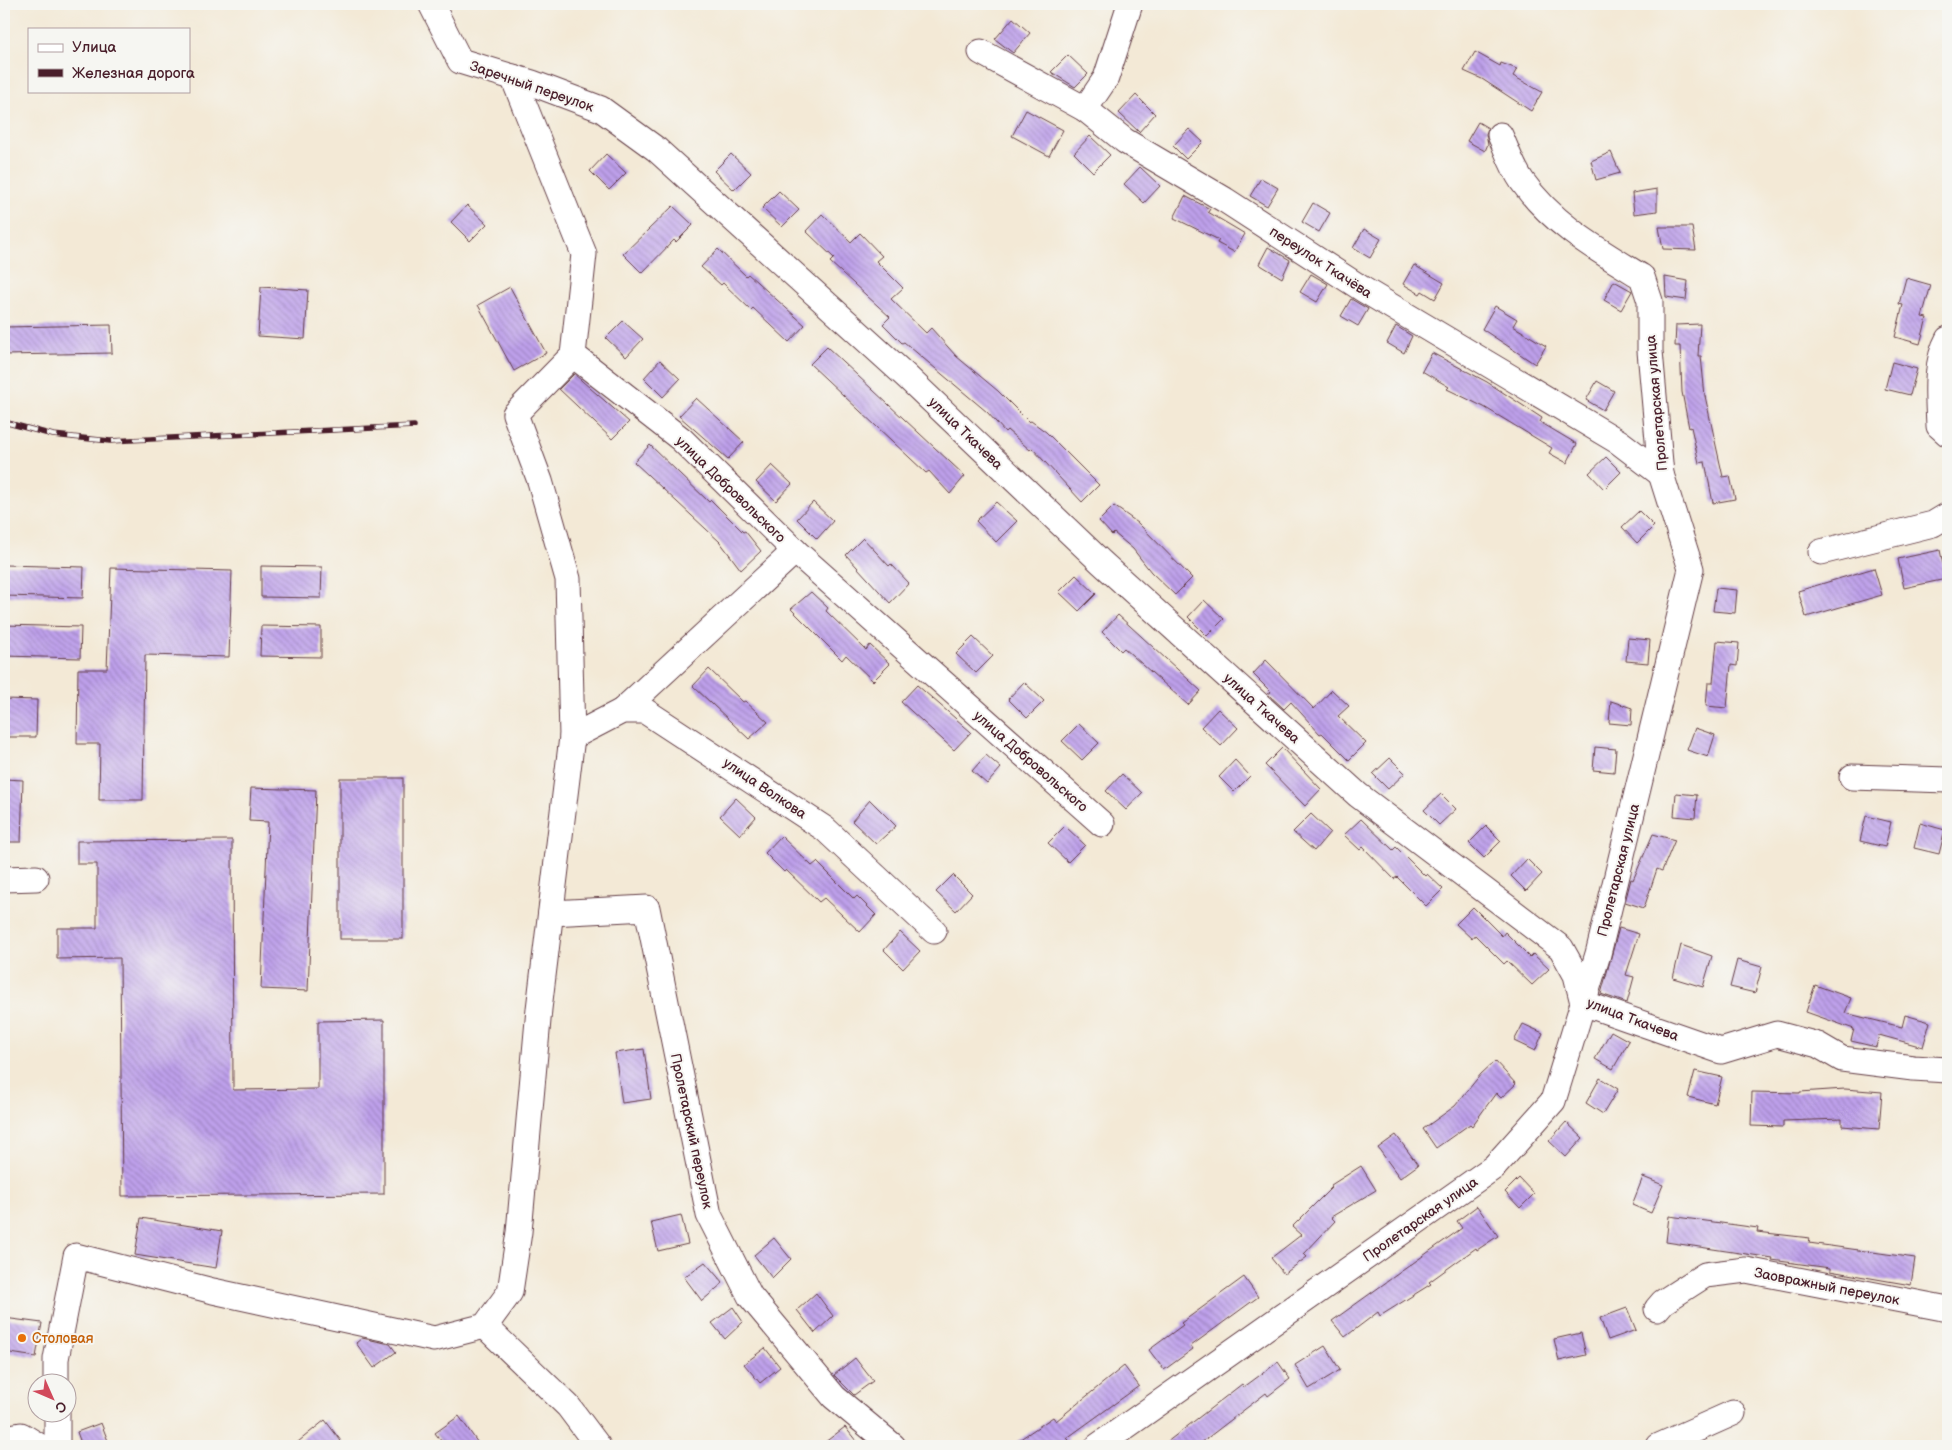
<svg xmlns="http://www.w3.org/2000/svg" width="1952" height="1450" font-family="'Balsamiq Sans',sans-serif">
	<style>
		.building { fill: url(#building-back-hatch) }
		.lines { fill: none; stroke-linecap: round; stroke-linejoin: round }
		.minor-casing { stroke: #633d45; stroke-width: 27 }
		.minor { stroke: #fff; stroke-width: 25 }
		.rail-casing { stroke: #4a1f2b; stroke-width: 5.5 }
		.rail { stroke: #f6f6f2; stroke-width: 4; stroke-dasharray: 11; stroke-linecap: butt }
		.food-dot { fill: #e8710a; stroke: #f6f6f2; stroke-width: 2 }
		.labels { text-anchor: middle; stroke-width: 4; stroke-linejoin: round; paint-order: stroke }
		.street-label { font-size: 14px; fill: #4a1f2b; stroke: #f6f6f2 }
		.food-label { font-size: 14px; fill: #c56008; stroke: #f6f6f2; text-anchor: start }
	</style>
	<defs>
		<pattern id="building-back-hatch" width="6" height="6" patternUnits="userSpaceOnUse" patternTransform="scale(1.25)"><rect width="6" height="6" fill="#bea0eb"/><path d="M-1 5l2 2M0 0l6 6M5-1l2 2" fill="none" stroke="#9c82bf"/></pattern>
	</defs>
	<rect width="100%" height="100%" fill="#f6f6f2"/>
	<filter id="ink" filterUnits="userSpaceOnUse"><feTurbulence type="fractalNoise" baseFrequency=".02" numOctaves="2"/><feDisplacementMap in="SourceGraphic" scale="10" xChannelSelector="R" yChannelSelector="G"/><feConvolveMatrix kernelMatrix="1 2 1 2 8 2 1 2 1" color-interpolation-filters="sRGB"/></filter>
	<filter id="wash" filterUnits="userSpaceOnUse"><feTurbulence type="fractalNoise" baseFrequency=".0096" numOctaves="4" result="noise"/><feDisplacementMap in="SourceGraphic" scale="20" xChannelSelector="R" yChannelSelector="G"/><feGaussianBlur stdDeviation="1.12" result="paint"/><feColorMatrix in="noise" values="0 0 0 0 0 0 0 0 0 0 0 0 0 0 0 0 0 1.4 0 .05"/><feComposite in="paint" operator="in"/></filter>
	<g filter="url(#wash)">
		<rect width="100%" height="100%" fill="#f3e9d6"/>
		<g id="blocks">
			<g class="building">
				<path d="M1013,18L1030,33L1013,53L995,39Z"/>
				<path d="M1475,52L1500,66L1501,63L1517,69L1513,76L1542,92L1531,111L1482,79L1464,71Z"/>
				<path d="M1068,55L1088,74L1075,87L1051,72Z"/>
				<path d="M1136,95L1155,114L1139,132L1119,113Z"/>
				<path d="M1026,110L1063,130L1049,156L1012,136Z"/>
				<path d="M1478,122L1488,128L1486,134L1488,144L1485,151L1467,141Z"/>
				<path d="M1189,129L1203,142L1186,159L1173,146Z"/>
				<path d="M1090,136L1110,155L1093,172L1074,153Z"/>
				<path d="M1611,152L1620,173L1596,180L1591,161Z"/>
				<path d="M606,154L626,173L609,190L590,171Z"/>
				<path d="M731,154L751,173L734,190L714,171Z"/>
				<path d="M1140,167L1160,186L1144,203L1124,184Z"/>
				<path d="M1261,178L1278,188L1267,206L1250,196Z"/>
				<path d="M1657,189V211L1634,214L1632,193Z"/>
				<path d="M779,191L799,210L782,227L762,208Z"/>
				<path d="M1185,196L1210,209L1208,212L1245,234L1234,252L1217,243L1219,240L1174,218Z"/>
				<path d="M1313,203L1330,213L1319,232L1302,222Z"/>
				<path d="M467,205L487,224L470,241L451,222Z"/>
				<path d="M673,206L693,225L676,242L674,240L642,273L623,254Z"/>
				<path d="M822,214L851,242L860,233L882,256L876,261L903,288L891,299L926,333L931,328L956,356L998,391L1029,422L1031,421L1046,432L1099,485L1082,502L1032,448L1030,450L1007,430L1005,432L987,412L904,342L902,343L883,324L890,317L830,262L834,258L806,231Z"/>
				<path d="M1659,227H1692L1696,250L1663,249Z"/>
				<path d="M1364,229L1381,239L1370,258L1353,248Z"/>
				<path d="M1268,247L1290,260L1282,278L1259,264Z"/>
				<path d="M718,249L746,276L748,274L805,325L789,342L753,308L751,310L723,283L721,285L701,267Z"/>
				<path d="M1414,265L1444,283L1435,299L1422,291L1420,294L1403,284Z"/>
				<path d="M1311,274L1328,284L1317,302L1300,292Z"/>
				<path d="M1665,277L1688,281L1686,300L1666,297Z"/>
				<path d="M1906,278L1931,285L1922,317L1927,318L1920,344L1895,337L1903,305L1899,304Z"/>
				<path d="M1614,281L1632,291L1621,310L1604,300Z"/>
				<path d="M261,287L308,290L305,339L258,336Z"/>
				<path d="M510,287L546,353L514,371L478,305Z"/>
				<path d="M1351,299L1368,309L1358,326L1341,316Z"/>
				<path d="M1495,306L1517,319L1513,326L1546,346L1535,364L1482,329Z"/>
				<path d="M623,321L643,339L626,357L606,338Z"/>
				<path d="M1700,324L1698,356H1701L1705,396L1723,477L1730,476L1735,499L1713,503L1705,462L1699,463L1691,427L1689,428L1682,392L1680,346H1675L1676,325Z"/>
				<path d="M111,325L112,353L4,355V327Z"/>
				<path d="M1396,326L1412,336L1404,353L1387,343Z"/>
				<path d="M827,347L965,476L950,494L929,471L926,473L810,364Z"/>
				<path d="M1432,353L1487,382L1542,418L1540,422L1577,444L1567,463L1549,453L1552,448L1484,407L1447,389L1449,387L1422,371Z"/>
				<path d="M660,360L680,379L663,397L644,378Z"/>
				<path d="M1892,362L1917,369L1910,395L1885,389Z"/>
				<path d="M574,374L629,422L612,439L559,389Z"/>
				<path d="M1597,381L1614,391L1603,410L1586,400Z"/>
				<path d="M696,398L744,442L728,459L679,416Z"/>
				<path d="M650,445L709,502L711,500L743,532L745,531L761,551L741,570L720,542L634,462Z"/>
				<path d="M1606,457L1621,472L1604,489L1589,473Z"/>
				<path d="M772,465L792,484L776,501L756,482Z"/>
				<path d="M813,502L833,521L817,539L797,519Z"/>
				<path d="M996,502L1017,521L996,542L976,521Z"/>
				<path d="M1114,506L1138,523L1192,578L1175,595L1151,572L1133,549L1114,533L1112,535L1099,521Z"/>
				<path d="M1639,511L1654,526L1637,543L1622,527Z"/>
				<path d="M863,538L889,566L891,564L909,583L890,603L846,555Z"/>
				<path d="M1940,550L1946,579L1904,588L1898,559Z"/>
				<path d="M4,565L84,567L83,598L4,596Z"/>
				<path d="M261,566L322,567L321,598L261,597Z"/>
				<path d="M111,568L232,571L229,657L145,655L143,800H99L100,744H77L78,669H107Z"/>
				<path d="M1874,568L1882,595L1806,617L1798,591Z"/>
				<path d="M1076,575L1096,594L1079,611L1059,592Z"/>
				<path d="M1716,588L1737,590L1735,613L1713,611Z"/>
				<path d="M811,592L828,608L826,611L866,650L870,645L890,664L873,681L846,655L842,660L791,609Z"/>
				<path d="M1204,600L1224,619L1207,636L1188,617Z"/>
				<path d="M1118,615L1201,691L1188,705L1124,648L1121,651L1102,632Z"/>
				<path d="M4,625L81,627L80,658L4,656Z"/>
				<path d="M261,626L321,627V657L260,656Z"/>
				<path d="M973,637L993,656L976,673L956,654Z"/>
				<path d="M1628,638L1650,640L1648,663L1626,661Z"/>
				<path d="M1717,641L1739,643L1737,666L1731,665L1727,708L1706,706L1708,683H1713Z"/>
				<path d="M1266,660L1314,709L1332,690L1349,706L1338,716L1366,743L1349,760L1322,733L1320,734L1291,702L1284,709L1268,694L1271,692L1253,674Z"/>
				<path d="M709,669L743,702L745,701L768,722L749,739L693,686Z"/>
				<path d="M1024,682L1044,701L1027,718L1008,699Z"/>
				<path d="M917,685L971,732L954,750L901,702Z"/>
				<path d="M5,699L37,700L36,737H4Z"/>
				<path d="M1611,701L1632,708L1631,725L1609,723Z"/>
				<path d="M1218,709L1238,728L1221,746L1201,727Z"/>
				<path d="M1079,724L1099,743L1082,760L1062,741Z"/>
				<path d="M1695,728L1715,735L1708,757L1687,750Z"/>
				<path d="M1595,747L1616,749L1614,772L1593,770Z"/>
				<path d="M1282,748L1321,789L1305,806L1265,765Z"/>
				<path d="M986,755L1001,768L987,784L972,771Z"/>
				<path d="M1390,758L1405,773L1388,789L1373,774Z"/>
				<path d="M1235,760L1250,776L1234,792L1219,777Z"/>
				<path d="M1122,774L1142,793L1126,810L1106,791Z"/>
				<rect x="340" y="778" width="63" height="161"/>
				<path d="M4,779L23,780L21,842H4Z"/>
				<path d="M251,788L316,790L308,991L261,989L268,822L249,821Z"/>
				<path d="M1676,793L1697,795L1695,818L1674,816Z"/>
				<path d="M1441,794L1456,809L1439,825L1424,810Z"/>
				<path d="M736,798L756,817L740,835L720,816Z"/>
				<path d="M870,800L896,826L876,844L852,821Z"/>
				<path d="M1311,814L1330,832L1314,851L1293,832Z"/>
				<path d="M1866,816L1891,822L1885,847L1860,841Z"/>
				<path d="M1361,819L1393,850L1396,847L1425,876L1427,874L1443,889L1426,906L1397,877L1394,879L1363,847L1360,850L1344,835Z"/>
				<path d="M1920,823L1945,830L1939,854L1914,848Z"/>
				<path d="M1065,826L1085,845L1068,862L1048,843Z"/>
				<path d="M1486,826L1501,841L1484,858L1469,843Z"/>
				<path d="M1653,834L1675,840L1662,871L1657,869L1644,908L1625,902L1631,879L1633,880Z"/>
				<path d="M781,836L812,866L817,862L854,899L857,896L876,915L860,932L824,898L819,902L786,870L784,872L765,853Z"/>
				<path d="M232,840L233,1090L318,1089V1021L384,1020V1194L122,1196L120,958L57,959V928H97V864H77V841Z"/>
				<path d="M1527,859L1542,874L1526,891L1511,876Z"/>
				<path d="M953,875L972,894L956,911L936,892Z"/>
				<path d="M1473,907L1502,936L1505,932L1530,957L1533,954L1549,969L1532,985L1507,961L1504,964L1475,935L1472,939L1456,924Z"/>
				<path d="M1619,928L1639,934L1626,975L1634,977L1627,1003L1601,994Z"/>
				<path d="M900,932L920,951L903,969L884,950Z"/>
				<path d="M1681,945L1712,956L1703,987L1673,978Z"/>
				<path d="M1737,960L1762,967L1755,993L1730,987Z"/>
				<path d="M1815,985L1851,998L1845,1013L1902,1027L1905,1015L1930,1022L1923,1047L1879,1035L1876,1047L1851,1041L1854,1029L1806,1012Z"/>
				<path d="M1523,1024L1543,1033L1535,1051L1514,1041Z"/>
				<path d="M1611,1031L1629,1041L1613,1069L1595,1059Z"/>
				<path d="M644,1049L651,1099L622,1103L615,1053Z"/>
				<path d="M1495,1061L1516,1084L1501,1098L1496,1093L1472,1126L1470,1124L1436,1148L1423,1129L1455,1106L1481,1074Z"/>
				<path d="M1695,1071L1722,1077L1715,1104L1688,1097Z"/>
				<path d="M1600,1078L1618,1089L1603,1114L1586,1103Z"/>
				<path d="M1845,1089L1882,1092L1879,1129L1842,1126V1119L1783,1121V1127L1751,1126L1752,1092L1800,1093V1092Z"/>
				<path d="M1566,1122L1583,1138L1566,1157L1549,1141Z"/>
				<path d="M1396,1135L1418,1165L1400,1178L1378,1148Z"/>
				<path d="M1361,1166L1376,1190L1331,1217L1335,1221L1304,1254L1307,1257L1284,1274L1271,1258L1301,1235L1292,1227L1332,1187L1331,1185Z"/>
				<path d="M1643,1177L1663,1185L1651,1213L1632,1205Z"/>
				<path d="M1519,1178L1534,1194L1520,1208L1505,1192Z"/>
				<path d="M1477,1206L1498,1236L1477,1250L1476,1248L1429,1282L1431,1284L1380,1316L1378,1312L1345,1337L1332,1321L1462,1228L1457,1221Z"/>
				<path d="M681,1215L688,1244L658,1251L651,1222Z"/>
				<path d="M1669,1216L1758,1228L1757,1232L1810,1238L1809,1243L1915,1258L1911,1285L1830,1271V1268L1772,1260L1773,1258L1666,1242Z"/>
				<path d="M141,1218L222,1231L216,1268L135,1255Z"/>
				<path d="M774,1238L791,1259L772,1278L754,1255Z"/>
				<path d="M705,1262L723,1283L702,1301L684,1277Z"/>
				<path d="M1244,1277L1258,1297L1191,1346L1193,1349L1164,1370L1149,1350L1183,1325L1181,1323Z"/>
				<path d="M816,1293L833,1316L815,1333L797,1310Z"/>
				<path d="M733,1307L743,1322L725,1339L712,1323Z"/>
				<path d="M1627,1308L1636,1330L1608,1340L1600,1318Z"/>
				<path d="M4,1318L42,1323L36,1357L4,1352Z"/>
				<path d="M1581,1333L1586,1355L1559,1361L1554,1339Z"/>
				<path d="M362,1338L390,1344L396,1352L374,1368L356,1343Z"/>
				<path d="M1325,1346L1340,1370L1309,1389L1295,1365Z"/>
				<path d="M765,1348L780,1367L760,1383L744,1364Z"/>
				<path d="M855,1358L873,1381L854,1395L834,1375Z"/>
				<path d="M1278,1362L1290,1379L1268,1396L1266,1393L1197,1446H1162L1242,1384L1244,1387Z"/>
				<path d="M1124,1366L1139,1386L1067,1438L1069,1440L1060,1446H1010L1053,1417L1056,1421Z"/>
				<path d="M459,1416L480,1446H445L435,1433Z"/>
				<path d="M325,1420L341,1441L334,1446H293Z"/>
				<path d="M101,1423L110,1446H82L77,1432Z"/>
				<path d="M845,1427L860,1446H820Z"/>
			</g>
		</g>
	</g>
	<g filter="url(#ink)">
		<use href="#blocks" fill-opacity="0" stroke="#633d45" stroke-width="1"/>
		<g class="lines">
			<defs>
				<g id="minor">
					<path d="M431,4L460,61L532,83L601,109L656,149L906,376L1101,562L1358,795L1561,948L1576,975L1583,1003L1721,1051L1777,1034L1818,1045L1842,1059L1913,1068L1948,1070"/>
					<path d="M981,52L1085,109L1125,141L1225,200L1364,290L1619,442L1661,474"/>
					<path d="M513,77L584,254L573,355L681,439L795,551L1102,824"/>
					<path d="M1085,109L1106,78L1130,4"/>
					<path d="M1948,339C1934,364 1938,398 1939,426L1948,434"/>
					<path d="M1821,552L1933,524L1948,515"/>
					<path d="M622,711L795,551"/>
					<path d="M572,737L622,711H645L825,829L934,931"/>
					<path d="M1852,777L1948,780"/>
					<path d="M4,879L36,878"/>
					<path d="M551,913L647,908L709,1215L750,1296L834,1397L893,1446"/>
					<path d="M1657,1309L1663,1302L1705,1275L1746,1270L1948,1309"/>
					<path d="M485,1326L568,1406L598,1446"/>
					<path d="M56,1382V1359L76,1256L213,1291L434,1339L485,1326L510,1292L519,1232L539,1009L572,737L568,579L540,481L515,414L573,355"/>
					<path d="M57,1412V1446"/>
					<path d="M4,1438L21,1435L39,1446"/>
					<path d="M1098,1446L1494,1167L1553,1101L1598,954L1691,569L1661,474L1650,351V301L1642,277C1598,250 1552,224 1522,181C1512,167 1507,150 1500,135"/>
					<path d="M1659,1446L1733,1413"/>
				</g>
			</defs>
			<use href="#minor" class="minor-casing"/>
			<use href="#minor" class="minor"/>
			<defs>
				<path id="rail" d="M4,422L53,435L110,441L414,426"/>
			</defs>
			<use href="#rail" class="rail-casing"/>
			<use href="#rail" class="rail"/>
		</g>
	</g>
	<circle class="food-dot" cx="22" cy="1338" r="5"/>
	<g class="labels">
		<g class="street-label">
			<text transform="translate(532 86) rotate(19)" y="5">Заречный переулок</text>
			<text transform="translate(1321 262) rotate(33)" y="5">переулок Ткачёва</text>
			<text transform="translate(1656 403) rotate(-95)" y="5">Пролетарская улица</text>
			<text transform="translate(966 433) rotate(44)" y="5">улица Ткачева</text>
			<text transform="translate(731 489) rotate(44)" y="5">улица Добровольского</text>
			<text transform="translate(1262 708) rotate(42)" y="5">улица Ткачева</text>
			<text transform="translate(1031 761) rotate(41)" y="5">улица Добровольского</text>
			<text transform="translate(765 788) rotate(34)" y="5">улица Волкова</text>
			<text transform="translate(1618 870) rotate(-76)" y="5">Пролетарская улица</text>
			<text transform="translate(1633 1019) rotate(21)" y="5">улица Ткачева</text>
			<text transform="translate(692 1131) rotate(78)" y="5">Пролетарский переулок</text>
			<text transform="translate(1420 1219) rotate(-35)" y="5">Пролетарская улица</text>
			<text transform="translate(1827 1286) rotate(11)" y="5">Заовражный переулок</text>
		</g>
		<g class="food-label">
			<text x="32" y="1343">Столовая</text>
		</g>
	</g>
	<rect width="1952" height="1450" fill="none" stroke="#f6f6f2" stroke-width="20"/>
	<rect x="28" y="28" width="162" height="65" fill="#f6f6f2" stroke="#b1a0a2"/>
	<rect x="38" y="44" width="25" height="8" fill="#ffffff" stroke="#b1a0a2"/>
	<text x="72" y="52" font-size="15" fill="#4a1f2b">Улица</text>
	<rect x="38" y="69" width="25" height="8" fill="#4a1f2b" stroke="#b1a0a2"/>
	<text x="72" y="78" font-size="15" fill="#4a1f2b">Железная дорога</text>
	<g transform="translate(52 1398) rotate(135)"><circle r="24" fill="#f6f6f2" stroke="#b1a0a2"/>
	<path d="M0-4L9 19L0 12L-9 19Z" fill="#d1495b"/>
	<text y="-8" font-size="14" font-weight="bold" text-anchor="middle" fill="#4a1f2b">С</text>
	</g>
</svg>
